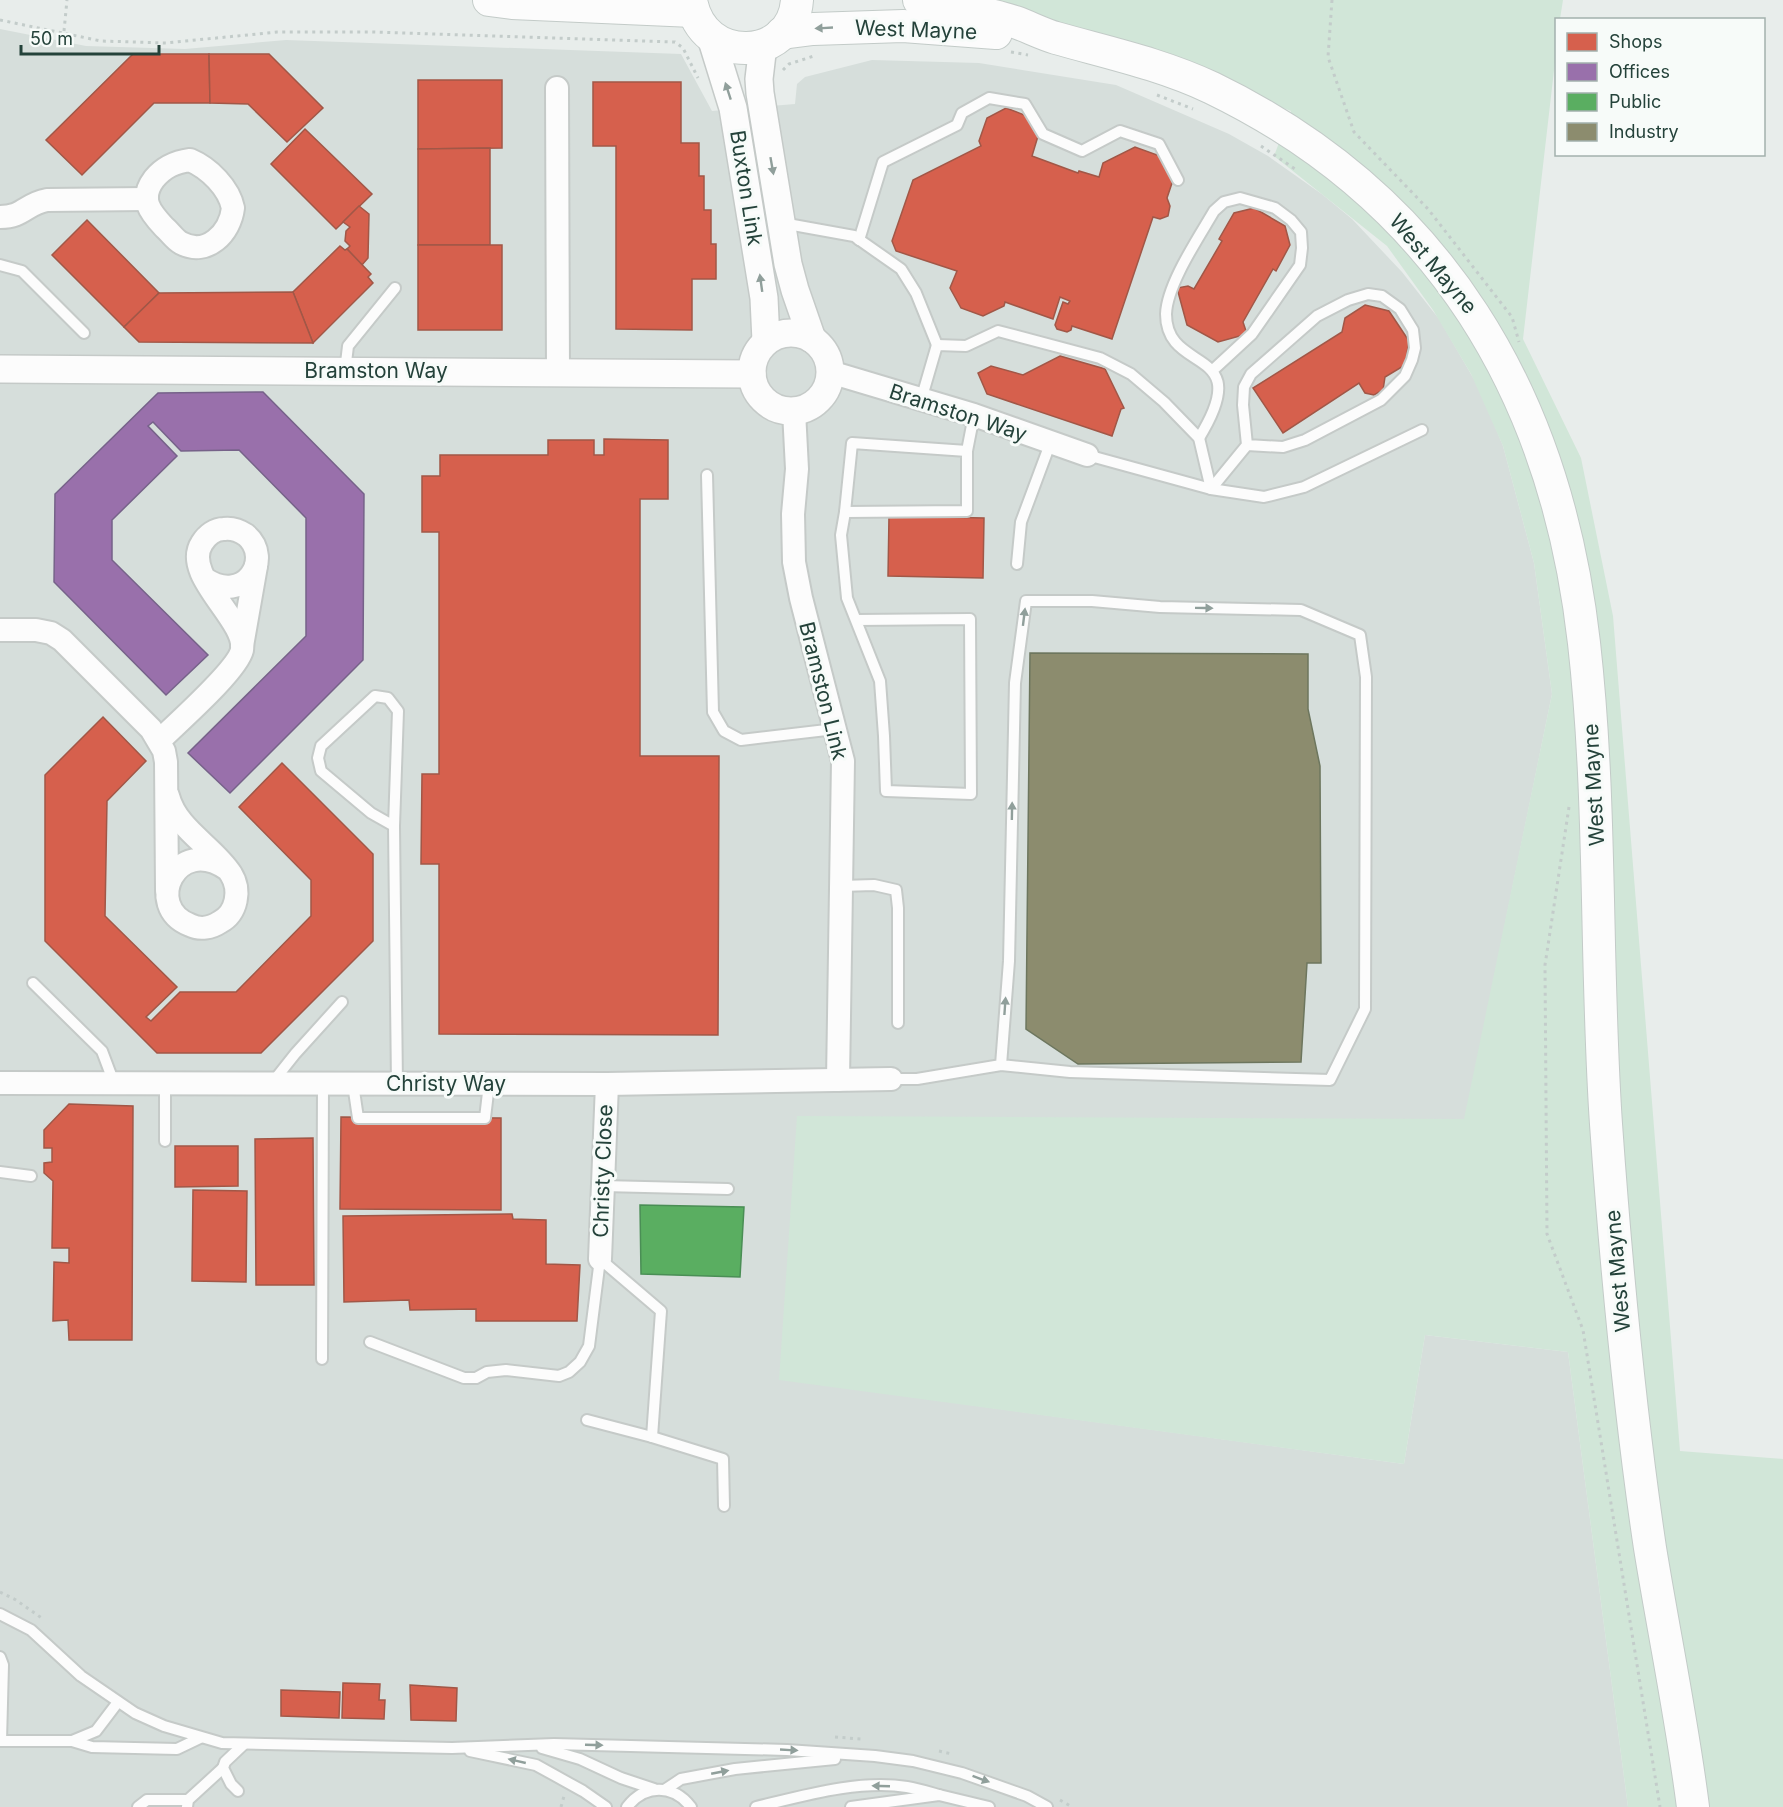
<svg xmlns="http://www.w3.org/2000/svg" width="1783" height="1807" font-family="Inter,sans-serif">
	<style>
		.built { fill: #d6dedb }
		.green { fill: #d1e6d8 }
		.shops { fill: #d6604d; stroke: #a15747; stroke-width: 1.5 }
		.offices { fill: #9970ab; stroke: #766289; stroke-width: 1.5 }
		.public { fill: #5aae61; stroke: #4a8e55; stroke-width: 1.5 }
		.industry { fill: #8c8c6e; stroke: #6d765e; stroke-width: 1.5 }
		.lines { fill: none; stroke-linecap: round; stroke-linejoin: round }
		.service-casing { stroke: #c5cac8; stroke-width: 14 }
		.minor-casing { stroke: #c5cac8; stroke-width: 26 }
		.tertiary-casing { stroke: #c5cac8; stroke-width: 30 }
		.secondary-casing { stroke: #c3cbc8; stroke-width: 34 }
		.path { stroke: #c3ccca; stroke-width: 3; stroke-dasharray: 3 4.5; stroke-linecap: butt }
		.service { stroke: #fcfcfc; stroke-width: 10 }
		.minor { stroke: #fcfcfc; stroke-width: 22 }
		.tertiary { stroke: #fcfcfc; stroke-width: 27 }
		.secondary { stroke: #fcfcfc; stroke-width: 32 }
		.oneway { fill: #909f9b }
		.labels { text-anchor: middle; stroke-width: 6; stroke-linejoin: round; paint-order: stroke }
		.street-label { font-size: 21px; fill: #24423a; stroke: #f7fbf9 }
	</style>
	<rect width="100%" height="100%" fill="#e8edeb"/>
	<path class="built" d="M0,29L86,46L185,49L286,40L681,54L712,111L795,104L797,84L805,77L872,60L979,63L1116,85L1229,134L1268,156L1323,195L1352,219L1402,272L1439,319L1479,388L1503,446L1534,563L1552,694L1465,1119L779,1379L1404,1464L1425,1335L1568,1352L1628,1807H0Z"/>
	<path class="green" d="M969,0H1563L1560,19L1556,20V53L1523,339L1581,458L1613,616L1680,1451L1783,1459V1807H1628L1568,1352L1425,1335L1404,1464L779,1380L797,1116L1464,1119L1552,694L1534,563L1503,446L1471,374L1433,310L1387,246L1274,156L1291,111L1043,17Z"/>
	<g class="shops">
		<path d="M133,54H209L210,103H154L82,175L46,140Z"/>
		<path d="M209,54H269L323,108L287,142L248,104L210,103Z"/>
		<path d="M418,80H502V148L418,149Z"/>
		<path d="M593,82H681V143H699V176H704V210H711V244H716V279H692V330L616,329V146H593Z"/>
		<path d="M1006,108L1027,116L1038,136L1032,156L1078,173L1079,171L1099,177L1103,163L1135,147L1160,156L1173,180L1167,198L1170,206L1168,216L1160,219L1153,217L1112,339L1072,326L1071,330L1067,332L1057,329L1055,325L1063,302L1068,304L1070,301L1060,297L1053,319L1005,302L1004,306L983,316L961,308L950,288L957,271L896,251L892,241L913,180L981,146L979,141L987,118Z"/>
		<path d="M305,129L372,194L336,229L271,164Z"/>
		<path d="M490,148V245H418V149Z"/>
		<path d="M359,206L369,214L368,258L362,265L347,249L350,246L345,241L346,231L350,227L343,222Z"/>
		<path d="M1254,208L1285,226L1290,245L1276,271L1273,269L1243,322L1247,334L1218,342L1187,325L1177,288L1188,286L1194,289L1222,241L1219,239L1234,213Z"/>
		<path d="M87,220L159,293L124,327L52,255Z"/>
		<rect x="418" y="245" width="84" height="85"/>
		<path d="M340,246L345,250L347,249L371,274L368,277L373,283L313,343L293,292Z"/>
		<path d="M293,292L313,343L139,342L124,327L159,293Z"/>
		<path d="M1365,305L1389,311L1409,341L1405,365L1385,377L1383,390L1374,395L1365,393L1359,383L1283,433L1253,388L1342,332L1345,318Z"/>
		<path d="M1060,356L1105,369L1124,408L1121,409L1112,436L987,394L978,373L991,366L1023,375Z"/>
		<path d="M604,439L668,440V499H640V756H719L718,1035L439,1034V864H421L422,774H439V532H422V476H440V455H548V440H594V455H604Z"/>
		<path d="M889,516L984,518L983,578L888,576Z"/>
		<path d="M103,717L146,761L107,801L105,916L177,987L146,1017L151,1021L180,992H236L311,916V880L239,807L282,763L373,854V941L261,1053H157L45,941V775Z"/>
		<path d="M69,1104L133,1106L132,1340H69L68,1320L53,1321L54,1262L69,1263V1248H52L53,1181L44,1173V1163L52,1162V1148H44V1130Z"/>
		<path d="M341,1117L501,1118V1210L340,1209Z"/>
		<path d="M313,1138L314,1285H256L255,1139Z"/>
		<path d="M175,1146H238V1186L175,1187Z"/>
		<path d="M193,1190L247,1191L246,1282L192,1281Z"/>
		<path d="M512,1214L513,1219L546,1220V1264L580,1265L577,1321H476V1309L410,1310L409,1300L344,1302L343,1216Z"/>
		<path d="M343,1683L380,1684L379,1700H385L384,1719L342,1718Z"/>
		<path d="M410,1685L457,1688L456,1721L411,1720Z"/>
		<path d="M281,1690L340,1692L339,1718L281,1716Z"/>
	</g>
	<path class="offices" d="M263,392L364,494L363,660L230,793L188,753L306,636V518L239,450L181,451L153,422L148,426L177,456L112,520V560L208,655L166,695L54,582L55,494L158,393Z"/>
	<path class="public" d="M640,1205L744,1207L740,1277L641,1274Z"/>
	<path class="industry" d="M1030,653L1308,654V709L1320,766L1321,963H1307L1301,1062L1078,1064L1026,1029Z"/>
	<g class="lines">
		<defs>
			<g id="service">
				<path d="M782,223L854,236L901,269L916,293L937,345"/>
				<path d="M859,240L883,162L957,125L962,113L989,98L1025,104L1043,134L1082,151L1120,131L1159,144L1178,180"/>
				<path d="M0,265L22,271L84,333"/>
				<path d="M345,371L348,346L395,288"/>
				<path d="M921,400L937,345L966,346L998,331L1100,358L1131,374L1164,402L1199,438L1211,489L1264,497L1304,487L1422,430"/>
				<path d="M1199,438C1257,344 1166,376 1166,314C1167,284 1199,237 1214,211L1224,202L1240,198L1275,208L1291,220L1301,232L1302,248L1300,265L1252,334L1213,370"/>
				<path d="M967,451L852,443L845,512L967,511V451L974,415"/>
				<path d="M1087,455L1211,489L1247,445L1243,405L1244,387L1251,374L1317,316L1348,300L1368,294L1382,296L1400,309L1413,330L1415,348L1412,360L1405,376L1381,400L1305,440L1283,447L1247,445"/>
				<path d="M707,475L713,712L724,731L741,740L835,729"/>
				<path d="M845,512L841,535L847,598L880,681L884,736L886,791L971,794L970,619L856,620"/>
				<path d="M1017,564L1021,522L1050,444"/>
				<path d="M394,826L398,711L388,698L375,696L321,746L318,758L321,771L371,813L394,826L397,1084"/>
				<path d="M841,886L874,885L896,890L898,908V1023"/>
				<path d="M33,983L102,1051L114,1083"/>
				<path d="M891,1079H917L1001,1065L1070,1072L1330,1080L1365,1009L1366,677L1360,635L1301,610L1160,607L1092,601H1026L1015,683L1009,961L1001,1065"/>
				<path d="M165,1083V1141"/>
				<path d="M272,1083L295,1054L342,1002"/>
				<path d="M353,1084L358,1118H485L489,1084"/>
				<path d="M0,1172L31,1176"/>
				<path d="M603,1186L728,1189"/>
				<path d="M600,1259L661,1311L652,1437"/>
				<path d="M370,1342L464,1378H476L487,1372L506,1370L559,1376L569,1372L580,1362L589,1346L600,1259"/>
				<path d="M322,1359L323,1084"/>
				<path d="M587,1420L652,1437L723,1459L724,1506"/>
				<path d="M0,1614L31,1630L81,1676L135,1713L164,1726L222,1743L452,1748L554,1744L787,1750L875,1756L913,1761L962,1773L1027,1796L1047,1807"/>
				<path d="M0,1657L3,1665L1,1741"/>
				<path d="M0,1741H72L96,1731L118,1702"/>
				<path d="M72,1741L92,1747L177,1749L200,1738"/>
				<path d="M542,1748L580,1759L621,1778L654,1789"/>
				<path d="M470,1751L536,1765L583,1791L606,1807"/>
				<path d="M666,1789L681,1779L735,1769L835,1759"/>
				<path d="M238,1791L231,1784L223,1768L225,1762L244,1744"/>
				<path d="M138,1807L147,1800H188"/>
				<path d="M187,1807L188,1800L223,1768"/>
				<path d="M627,1807C645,1784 673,1784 691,1807"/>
				<path d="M756,1807C802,1796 860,1779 907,1787C918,1789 928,1792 939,1795"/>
				<path d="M851,1807L939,1795L989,1807"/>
			</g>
			<g id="minor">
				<path d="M557,88L558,373"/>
				<path d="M190,160C209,168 229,188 233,208C230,233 207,257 181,243C174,239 170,232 164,227C150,212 139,199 154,179C164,167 175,162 190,160Z"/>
				<path d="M0,217C24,217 25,204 47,200L147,199"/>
				<path d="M830,372L974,415L1087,455"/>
				<path d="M794,411L797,469L793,514L794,562L801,598L843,761L838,1080"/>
				<path d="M0,630H36L51,633L62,640L151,729L164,751L166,762L167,890"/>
				<path d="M242,646L256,566"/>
				<path d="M159,741C177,723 237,671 242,650C247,620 181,575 202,543C207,535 215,529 224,529C232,528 240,531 246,535C274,559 244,605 205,579"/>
				<path d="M168,796C177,830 213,846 231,874C241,890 237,913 220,922C211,928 200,930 190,925C143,907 176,834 227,869"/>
				<path d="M0,1083L607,1084L891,1079"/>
				<path d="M600,1259L607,1084"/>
			</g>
			<g id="tertiary">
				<path d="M711,37L733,108L764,298L766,341"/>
				<path d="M763,45L759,79L760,93L788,264L795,290L812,339"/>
				<circle cx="791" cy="372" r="39"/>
				<path d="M0,369L752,374"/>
			</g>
			<g id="secondary">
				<path d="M489,0L512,3L693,11"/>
				<path d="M691,0C702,66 793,62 797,0"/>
				<path d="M919,0C951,7 985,12 1015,22C1029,27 1042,34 1056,38C1109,53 1161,64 1212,88C1441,199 1556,395 1584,643C1602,802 1595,963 1606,1124C1616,1265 1629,1407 1650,1548C1664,1634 1682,1720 1693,1807"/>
				<path d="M782,33L813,29L903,26L996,33"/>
			</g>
		</defs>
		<use href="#service" class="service-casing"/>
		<use href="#minor" class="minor-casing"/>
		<use href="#tertiary" class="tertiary-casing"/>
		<use href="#secondary" class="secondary-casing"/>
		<g class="path">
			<path d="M1332,0L1328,57L1354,132L1428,209L1512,317L1519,342"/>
			<path d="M0,20L101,41L166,43L277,32H372L675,42L683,48L698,78"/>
			<path d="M64,31L67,0"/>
			<path d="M1011,52L1028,55"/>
			<path d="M783,70L789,64L814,56"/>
			<path d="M1157,95L1193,109"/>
			<path d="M1261,146L1295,169"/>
			<path d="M1569,807L1545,965L1547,1234L1583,1330L1660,1807"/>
			<path d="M0,1592L16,1600L43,1619"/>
			<path d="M835,1737L861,1739"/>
			<path d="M939,1751L952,1754"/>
			<path d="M1060,1800L1072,1807"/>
			<path d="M561,1807L564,1796"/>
		</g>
		<use href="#service" class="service"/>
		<use href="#minor" class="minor"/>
		<use href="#tertiary" class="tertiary"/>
		<use href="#secondary" class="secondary"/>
	</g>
	<defs><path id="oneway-solid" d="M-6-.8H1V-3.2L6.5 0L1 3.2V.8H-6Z" transform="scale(1.5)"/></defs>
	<g class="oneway">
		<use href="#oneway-solid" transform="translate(824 28) rotate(177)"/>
		<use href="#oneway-solid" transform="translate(728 91) rotate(-108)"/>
		<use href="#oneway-solid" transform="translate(772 166) rotate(80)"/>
		<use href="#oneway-solid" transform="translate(761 283) rotate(-98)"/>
		<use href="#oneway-solid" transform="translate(1204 608) rotate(1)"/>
		<use href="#oneway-solid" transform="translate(1024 617) rotate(-83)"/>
		<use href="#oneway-solid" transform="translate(1012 811) rotate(-89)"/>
		<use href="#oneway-solid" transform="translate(1005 1006) rotate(-86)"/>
		<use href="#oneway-solid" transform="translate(594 1745) rotate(2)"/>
		<use href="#oneway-solid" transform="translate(789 1750) rotate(3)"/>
		<use href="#oneway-solid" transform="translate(517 1761) rotate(-167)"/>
		<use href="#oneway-solid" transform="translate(720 1772) rotate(-11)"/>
		<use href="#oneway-solid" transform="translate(981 1779) rotate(20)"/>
		<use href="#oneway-solid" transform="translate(881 1786) rotate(-178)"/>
	</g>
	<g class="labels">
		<g class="street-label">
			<text transform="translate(916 30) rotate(2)" y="7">West Mayne</text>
			<text transform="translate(746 188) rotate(81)" y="7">Buxton Link</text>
			<text transform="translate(1433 264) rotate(50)" y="7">West Mayne</text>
			<text x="376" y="378">Bramston Way</text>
			<text transform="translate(958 413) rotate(18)" y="7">Bramston Way</text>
			<text transform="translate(823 691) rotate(76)" y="7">Bramston Link</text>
			<text transform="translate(1594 785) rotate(-93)" y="7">West Mayne</text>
			<text x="446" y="1091">Christy Way</text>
			<text transform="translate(603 1171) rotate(-88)" y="7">Christy Close</text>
			<text transform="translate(1618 1271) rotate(-95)" y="7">West Mayne</text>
		</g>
	</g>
	<rect x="1555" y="18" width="210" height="138" fill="#f7fbf9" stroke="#a3b1ad" stroke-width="1.5"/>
	<rect x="1567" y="33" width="30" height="18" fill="#d6604d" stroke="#a3b1ad" stroke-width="1.5"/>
	<text x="1609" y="48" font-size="18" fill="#24423a">Shops</text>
	<rect x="1567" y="63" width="30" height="18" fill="#9970ab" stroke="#a3b1ad" stroke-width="1.5"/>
	<text x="1609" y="78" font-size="18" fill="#24423a">Offices</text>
	<rect x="1567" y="93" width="30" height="18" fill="#5aae61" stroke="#a3b1ad" stroke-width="1.5"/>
	<text x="1609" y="108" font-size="18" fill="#24423a">Public</text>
	<rect x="1567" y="123" width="30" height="18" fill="#8c8c6e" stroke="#a3b1ad" stroke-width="1.5"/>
	<text x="1609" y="138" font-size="18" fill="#24423a">Industry</text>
	<path d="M21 45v9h138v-9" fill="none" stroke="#24423a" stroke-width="3"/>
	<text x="30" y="45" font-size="18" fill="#24423a" stroke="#f7fbf9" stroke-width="4.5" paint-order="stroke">50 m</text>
</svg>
